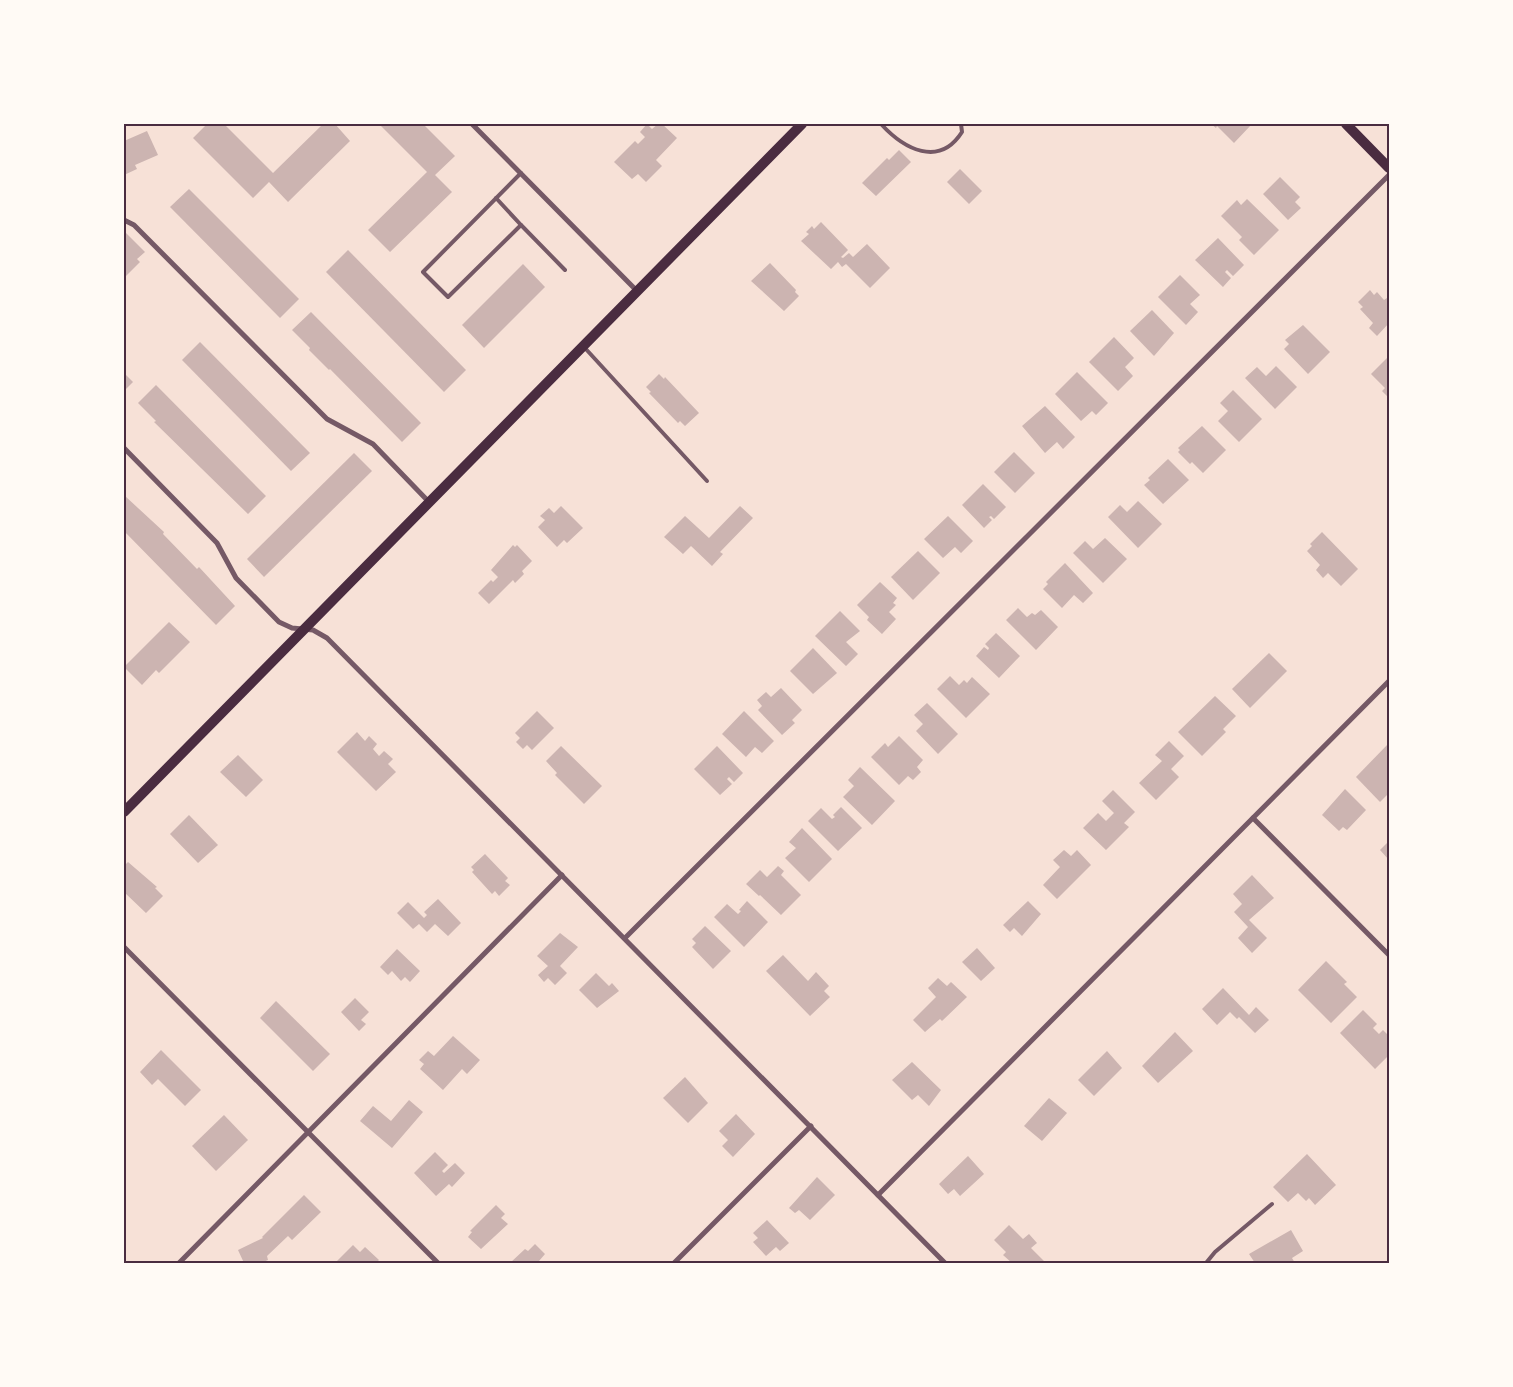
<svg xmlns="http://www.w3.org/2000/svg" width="1513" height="1387" font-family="'Source Sans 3',sans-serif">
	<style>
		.building { fill: #ccb4b1 }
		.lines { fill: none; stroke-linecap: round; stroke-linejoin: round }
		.service { stroke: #755966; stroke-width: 4 }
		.minor { stroke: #755966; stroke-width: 5 }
		.secondary { stroke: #4a2c40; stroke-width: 10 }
		.neatline { fill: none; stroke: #4a2c40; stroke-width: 2 }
	</style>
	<rect width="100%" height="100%" fill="#f7e1d7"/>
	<g class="building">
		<path d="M207,124H224L273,173L323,124H335L350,141L288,202L269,182L253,198L193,138Z"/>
		<path d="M379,124H423L455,156L435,175L452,192L390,252L368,230L427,172Z"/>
		<path d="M647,124L652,129L658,124H662L677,138L656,160L662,166L646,182L638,174L632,179L614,162L635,141L638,144L645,137L640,132Z"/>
		<path d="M1211,124H1250L1251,125L1234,143L1217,126L1216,128Z"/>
		<path d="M147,131L158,155L135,165L137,169L124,175V141Z"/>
		<path d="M899,150L911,162L876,196L862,183L887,158L889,160Z"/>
		<path d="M960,169L982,191L969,204L947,182Z"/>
		<path d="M1280,177L1300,197L1295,202L1301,208L1288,220L1263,194Z"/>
		<path d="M189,189L299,299L280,318L170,207Z"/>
		<path d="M1247,199L1279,230L1254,255L1239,240L1242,237L1221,216L1237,200L1241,205Z"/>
		<path d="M821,222L848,250L841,257L843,258L849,253L853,257L867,244L890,268L870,288L846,264L842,267L838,262L831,269L801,241L809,234L806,232L812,226L814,229Z"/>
		<path d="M126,233L145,252L137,259L140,262L124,278V236Z"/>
		<path d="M1218,238L1244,265L1233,276L1227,270L1225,272L1231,278L1223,287L1195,260Z"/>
		<path d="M348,250L466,370L444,392L326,272Z"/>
		<path d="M770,263L796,290L795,292L799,296L784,311L751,281Z"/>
		<path d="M523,264L545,287L484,348L462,325Z"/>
		<path d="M1180,275L1200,295L1190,304L1198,312L1186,325L1158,297Z"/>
		<path d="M1370,290L1374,295L1377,292L1384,300L1387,298L1389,300V323L1377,336L1369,328L1373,323L1360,309L1363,307L1358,302Z"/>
		<path d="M1152,310L1174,333L1154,356L1130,331Z"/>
		<path d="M311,312L421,423L402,442L330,369L329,370L309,350L310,348L292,330Z"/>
		<path d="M1303,325L1330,352L1308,374L1284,349L1289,344L1285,340Z"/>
		<path d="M1114,337L1134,358L1125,367L1133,376L1118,391L1089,362Z"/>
		<path d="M200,342L310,453L291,471L182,360Z"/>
		<path d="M1389,356V398L1382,391L1385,388L1371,374Z"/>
		<path d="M1276,366L1297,387L1275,409L1245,378L1257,367L1266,376Z"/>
		<path d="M1077,372L1108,403L1096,415L1092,411L1081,421L1055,394Z"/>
		<path d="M124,373L133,382L124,391Z"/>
		<path d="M659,374L664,379L665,377L699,413L685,426L680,421L678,423L649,393L651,392L646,387Z"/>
		<path d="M156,385L266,496L248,514L154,422L156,421L138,403Z"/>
		<path d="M1233,390L1262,419L1239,442L1218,421L1228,411L1220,403Z"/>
		<path d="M1045,406L1075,437L1063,449L1057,442L1045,453L1022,426Z"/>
		<path d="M1202,426L1226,450L1203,473L1192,462L1190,464L1178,452L1180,450L1178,448Z"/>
		<path d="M1014,452L1035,473L1015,493L994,472Z"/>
		<path d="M354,453L372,471L264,577L247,559Z"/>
		<path d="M1168,459L1189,480L1163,504L1144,485L1150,480L1148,478Z"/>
		<path d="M983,484L1006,507L994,519L991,516L989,517L992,520L984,528L962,505Z"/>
		<path d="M125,496L164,532L163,534L197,569L199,567L235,606L216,625L124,531Z"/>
		<path d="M1138,501L1162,524L1138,548L1108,517L1120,505L1127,512Z"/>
		<path d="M561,506L583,528L567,543L564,540L557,547L538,527L545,520L540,516L549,508L554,513Z"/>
		<path d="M740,506L753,518L720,552L723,554L712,566L691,546L683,554L664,537L685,516L709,538Z"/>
		<path d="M948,516L973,541L961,553L955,547L943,558L924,539Z"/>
		<path d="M1322,532L1358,569L1341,586L1328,573L1323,578L1316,570L1320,565L1307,551L1312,546L1310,544Z"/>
		<path d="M1105,538L1127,559L1103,583L1073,553L1085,541L1093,549Z"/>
		<path d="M513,545L515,547L517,545L532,561L522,571L524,574L515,583L513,580L489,604L478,593L491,580L493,582L498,577L491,570Z"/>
		<path d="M918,551L940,573L913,600L891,577Z"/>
		<path d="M1065,563L1093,593L1083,603L1074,595L1062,608L1043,589L1048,584L1046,582Z"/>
		<path d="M880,582L897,598L893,603L896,605L889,612L896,619L882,634L867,620L869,617L857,605Z"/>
		<path d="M1018,608L1027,617L1032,613L1035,615L1041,610L1058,627L1036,650L1006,620Z"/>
		<path d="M840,611L860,631L846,642L858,654L846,666L815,636Z"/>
		<path d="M169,622L190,642L159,673L156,670L142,685L124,667Z"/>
		<path d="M996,633L1020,656L999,678L976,656L984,647L988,650L989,648L985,644Z"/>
		<path d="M813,648L837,673L813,694L790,671Z"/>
		<path d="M1269,653L1287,671L1250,708L1232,689Z"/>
		<path d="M950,676L959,685L964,680L967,683L972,677L990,694L966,718L937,689Z"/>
		<path d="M781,688L802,710L792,720L795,723L782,735L758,710L762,706L757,700L766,692L771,697Z"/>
		<path d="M1215,696L1236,716L1223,729L1226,732L1202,756L1178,732Z"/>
		<path d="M927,703L958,734L938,754L916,731L923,724L914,715Z"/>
		<path d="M537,711L554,728L532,750L527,745L523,749L516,742L520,738L515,733Z"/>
		<path d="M744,711L774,741L762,753L755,747L746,757L722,734Z"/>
		<path d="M357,732L365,741L369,736L377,744L373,749L379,756L384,751L393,759L388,764L396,772L376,791L337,752Z"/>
		<path d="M899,736L923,760L917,767L921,772L913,780L908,776L899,785L871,757L885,743L888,747Z"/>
		<path d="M1169,741L1184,756L1171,769L1179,777L1156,800L1139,783L1162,761L1155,755Z"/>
		<path d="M1389,743V793L1380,802L1356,777Z"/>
		<path d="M561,746L602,786L584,804L555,775L557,773L546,761Z"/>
		<path d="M717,746L743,773L734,782L729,777L727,779L732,784L720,795L694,769Z"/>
		<path d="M238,755L263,780L246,797L220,772Z"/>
		<path d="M860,767L895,801L872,825L843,797L854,786L848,780Z"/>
		<path d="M1345,789L1366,810L1347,830L1343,827L1339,831L1322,815Z"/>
		<path d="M1113,790L1135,812L1124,823L1129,827L1106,850L1083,828L1098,813L1106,821L1114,813L1102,801Z"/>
		<path d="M841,807L862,828L838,851L808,821L821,808L832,819L835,817L833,815Z"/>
		<path d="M189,815L218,845L198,863L170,834Z"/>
		<path d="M802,828L832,859L809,882L785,858L796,848L789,842Z"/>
		<path d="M1389,841V860L1380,850Z"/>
		<path d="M1064,850L1071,856L1077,850L1091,865L1057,899L1043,885L1060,867L1053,860Z"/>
		<path d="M485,854L508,878L505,881L510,885L499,896L495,891L492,894L472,872L474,870L471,867Z"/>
		<path d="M128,862L157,887L155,888L163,896L146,913L124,892V866Z"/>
		<path d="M778,866L784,871L781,875L801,895L781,915L760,895L759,896L746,884L760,870L767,877Z"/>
		<path d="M1252,875L1274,898L1249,920L1267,938L1252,953L1238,938L1248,927L1234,912L1242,904L1233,894Z"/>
		<path d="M438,899L461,923L448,936L435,924L427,932L419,924L413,929L397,913L408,902L424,918L427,915L424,912Z"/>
		<path d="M747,901L768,922L744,947L714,917L727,904L738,914L741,911L739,910Z"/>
		<path d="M1028,901L1041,914L1022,936L1014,928L1010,932L1003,925Z"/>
		<path d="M705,926L731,951L713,969L692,947L696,943L692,939Z"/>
		<path d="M560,933L578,947L560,966L567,973L555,985L548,978L544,982L538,975L548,966L537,956Z"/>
		<path d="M977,948L995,968L981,981L962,962Z"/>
		<path d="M397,949L420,971L410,982L405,977L401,981L392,971L388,975L380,967Z"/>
		<path d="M783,955L808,981L816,972L829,986L824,991L830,997L810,1016L766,971Z"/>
		<path d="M1326,961L1347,982L1344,984L1357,997L1331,1023L1298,990Z"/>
		<path d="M596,973L609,986L612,983L619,991L597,1008L579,990Z"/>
		<path d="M938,978L947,986L951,982L967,997L942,1021L940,1019L925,1032L913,1020L936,997L928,988Z"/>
		<path d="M1223,988L1249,1015L1256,1007L1269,1020L1255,1033L1239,1017L1237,1019L1230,1012L1217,1025L1202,1009Z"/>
		<path d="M355,998L369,1012L361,1020L366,1024L359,1031L341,1012Z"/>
		<path d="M276,1001L330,1054L313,1071L260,1018Z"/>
		<path d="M1363,1010L1377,1024L1373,1028L1379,1034L1383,1030L1389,1036V1055L1375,1069L1340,1033Z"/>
		<path d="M1175,1032L1193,1051L1158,1083L1142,1066Z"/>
		<path d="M453,1036L480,1060L467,1074L462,1069L443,1090L420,1069L424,1064L419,1060L428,1051L434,1056Z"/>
		<path d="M161,1050L201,1090L185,1106L158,1079L152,1085L140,1072Z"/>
		<path d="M1107,1051L1122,1068L1094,1096L1078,1080Z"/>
		<path d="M912,1062L941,1090L929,1106L918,1095L912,1100L892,1080Z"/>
		<path d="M685,1077L708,1103L688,1123L663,1098Z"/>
		<path d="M1049,1098L1067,1113L1042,1141L1024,1126Z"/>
		<path d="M409,1100L423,1112L392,1148L360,1121L373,1106L391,1121Z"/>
		<path d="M736,1114L755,1134L733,1157L722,1146L728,1140L719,1131Z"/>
		<path d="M224,1115L248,1140L216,1171L192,1146Z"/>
		<path d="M435,1152L448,1165L442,1171L444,1173L455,1163L465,1173L452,1187L449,1184L436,1196L414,1173Z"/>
		<path d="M1307,1154L1336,1185L1315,1205L1309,1198L1306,1201L1298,1193L1288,1202L1273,1187Z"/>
		<path d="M968,1156L984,1174L960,1196L954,1189L948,1194L939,1184Z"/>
		<path d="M817,1177L835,1195L810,1220L799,1210L795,1213L789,1208Z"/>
		<path d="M304,1195L321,1212L292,1240L288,1236L267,1256L268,1260L261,1263H244L238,1250L263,1238L262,1237Z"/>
		<path d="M496,1205L505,1214L501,1218L508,1224L481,1249L468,1237L472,1232L470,1231Z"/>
		<path d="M767,1220L789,1243L780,1251L776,1247L766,1256L753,1242L758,1238L753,1233Z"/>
		<path d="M1009,1225L1023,1239L1029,1234L1037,1243L1031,1248L1044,1261L1041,1263H1012L1003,1255L1006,1252L994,1240Z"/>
		<path d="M1291,1230L1303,1251L1292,1258L1295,1263H1255L1249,1254Z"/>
		<path d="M535,1244L545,1254L539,1261L541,1263H510L525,1249L528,1251Z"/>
		<path d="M353,1245L360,1252L365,1247L379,1260L376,1263H335Z"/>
	</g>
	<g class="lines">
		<g class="service">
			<path d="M881,124C904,149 939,168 962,132L961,124"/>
			<path d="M521,173L423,272L448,297L521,225L565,270"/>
			<path d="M496,198L521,225"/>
			<path d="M584,347L707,481"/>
			<path d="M1206,1263L1215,1252L1272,1204"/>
		</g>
		<g class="minor">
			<path d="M472,124L636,290"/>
			<path d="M124,220L134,225L327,419L373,444L428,501"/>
			<path d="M124,448L217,543L236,578L279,622L292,628L313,630L327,638L945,1263"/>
			<path d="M1253,818L1389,955"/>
			<path d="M625,938L1389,175"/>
			<path d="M124,947L438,1263"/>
			<path d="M878,1195L1389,681"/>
			<path d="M179,1263L562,875"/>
			<path d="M674,1263L811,1126"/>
		</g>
		<g class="secondary">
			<path d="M1346,124L1389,168"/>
			<path d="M124,812L802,124"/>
		</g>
	</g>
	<rect width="1513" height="1387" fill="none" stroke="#fffaf5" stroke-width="250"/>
	<rect x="125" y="125" width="1263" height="1137" class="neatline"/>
</svg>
